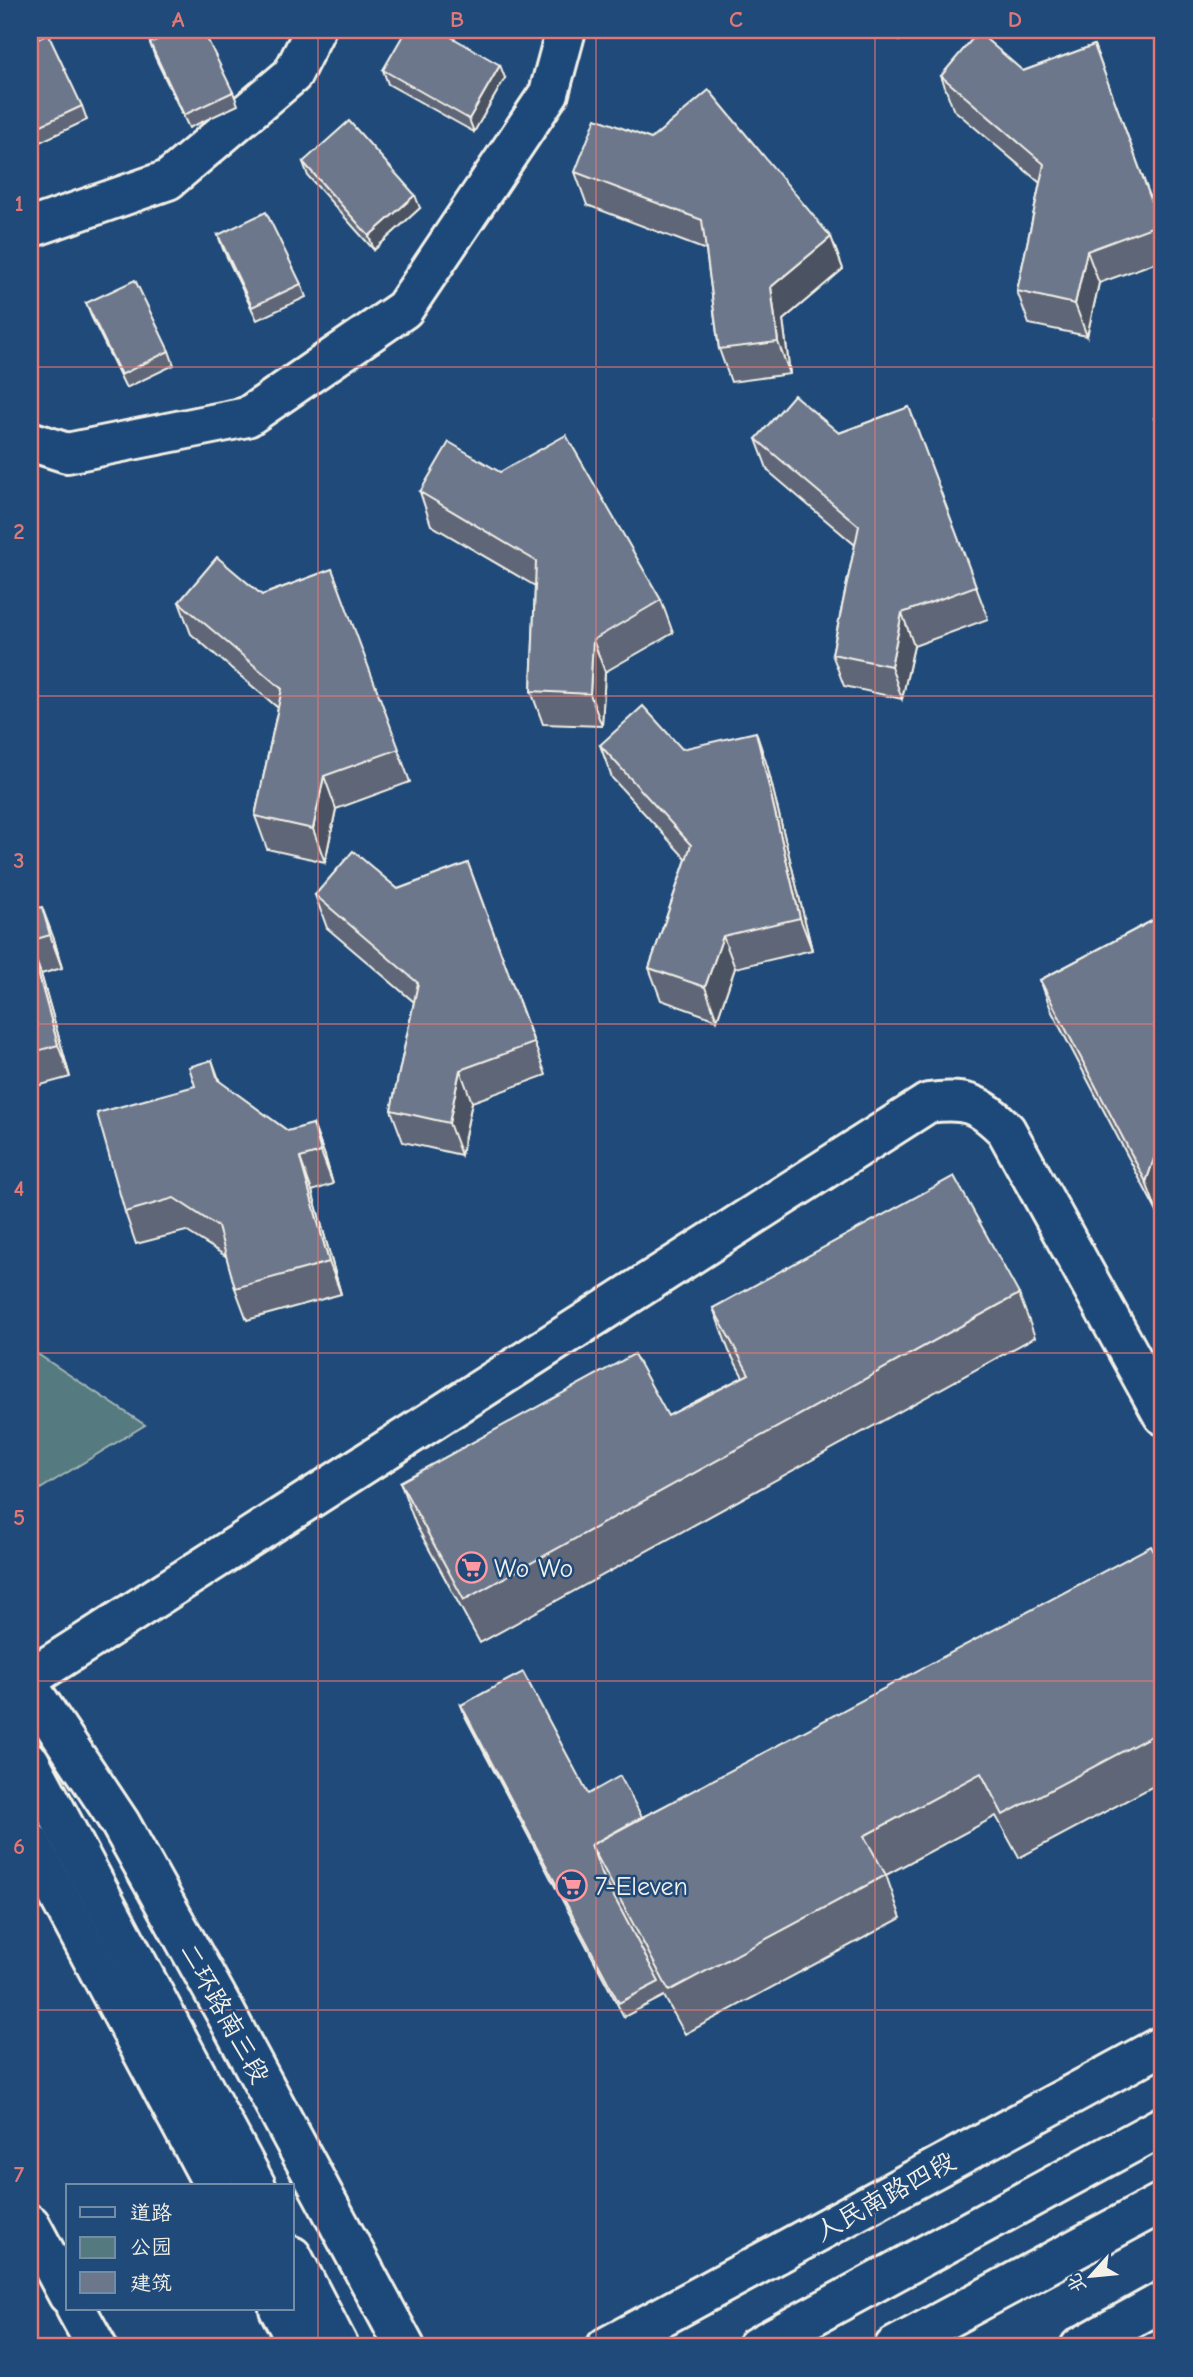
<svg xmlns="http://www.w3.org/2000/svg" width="1193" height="2377" font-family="'Comic Neue','LXGW WenKai TC',sans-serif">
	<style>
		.green { fill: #547a80; stroke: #a4b6b4; stroke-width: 2 }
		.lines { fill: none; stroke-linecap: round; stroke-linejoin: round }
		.minor-casing { stroke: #f4f1e8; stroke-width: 44 }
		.major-casing { stroke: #f4f1e8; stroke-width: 44 }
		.highway-casing { stroke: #f4f1e8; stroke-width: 44 }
		.minor { stroke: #1f4a7a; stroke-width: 38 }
		.major { stroke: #1f4a7a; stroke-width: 38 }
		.highway { stroke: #1f4a7a; stroke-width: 38 }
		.wall { fill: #5e6678; stroke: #f4f1e8; stroke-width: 2 }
		.shaded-wall { fill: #4c5362; stroke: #f4f1e8; stroke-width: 2 }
		.building { fill: #6d778c; stroke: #f4f1e8; stroke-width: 2 }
		.grid { fill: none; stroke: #e27875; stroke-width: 2; stroke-opacity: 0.55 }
		.labels { text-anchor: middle; stroke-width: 5; stroke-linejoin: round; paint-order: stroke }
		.poi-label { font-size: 26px; fill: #f4f1e8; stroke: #1f4a7a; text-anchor: start }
		.street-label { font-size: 26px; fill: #f4f1e8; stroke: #1f4a7a }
		.neatline { fill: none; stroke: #e27875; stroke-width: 2.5 }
		.grid-label { font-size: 23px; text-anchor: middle; font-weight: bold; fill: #e27875 }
	</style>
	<rect width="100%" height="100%" fill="#1f4a7a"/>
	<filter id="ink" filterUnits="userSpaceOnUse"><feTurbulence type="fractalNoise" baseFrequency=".0143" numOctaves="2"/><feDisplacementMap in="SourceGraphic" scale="14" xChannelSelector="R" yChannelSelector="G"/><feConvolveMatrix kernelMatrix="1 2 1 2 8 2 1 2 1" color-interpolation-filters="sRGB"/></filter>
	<g filter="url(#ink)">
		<path class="green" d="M30,1349L145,1425L32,1494H30Z"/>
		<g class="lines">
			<defs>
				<g id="minor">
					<path d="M30,228L168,180L292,75L315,30"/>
					<path d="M30,441L67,453L247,417L404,309L549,93L566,30"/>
					<path d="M30,1678L928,1103C966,1098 979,1103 1006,1130L1163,1415"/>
					<path d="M606,2347L1163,2045"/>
					<path d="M1080,2347L1163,2301"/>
				</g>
				<g id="major">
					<path d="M30,1688L120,1823L225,2012L405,2347"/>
					<path d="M30,1762L256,2186"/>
					<path d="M30,1842L214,2186"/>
					<path d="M292,2256L339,2347"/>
					<path d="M279,2309L300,2347"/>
					<path d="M756,2347L1163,2126"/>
					<path d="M894,2347L1163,2202"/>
				</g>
				<g id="highway">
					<path d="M30,2224L68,2295"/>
					<path d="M76,2309L97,2347"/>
				</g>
			</defs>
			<use href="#minor" class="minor-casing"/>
			<use href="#major" class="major-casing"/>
			<use href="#highway" class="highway-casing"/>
			<use href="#minor" class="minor"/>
			<use href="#major" class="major"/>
			<use href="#highway" class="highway"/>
		</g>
		<g class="wall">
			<path d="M893,30H921L899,41Z"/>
			<path d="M30,43L82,106L87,120L38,143L30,125Z"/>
			<path d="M150,43L233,92L238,105L189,128L155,57Z"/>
			<path d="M1094,45L1163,232V260L1099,283L1087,336L1029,324L1017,291L1040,183L953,109L941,76L1023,71Z"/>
			<path d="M383,70L505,78L474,132L388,84Z"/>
			<path d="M303,162L420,208L374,250L308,176Z"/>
			<path d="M575,172L831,237L843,269L783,320L790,374L731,382L719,349L706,250L587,205Z"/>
			<path d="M218,235L301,284L306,297L257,320L223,249Z"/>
			<path d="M30,269L40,295L30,300Z"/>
			<path d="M86,303L169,351L174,365L126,388L91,316Z"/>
			<path d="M909,407L988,619L914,646L902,699L844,686L832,654L855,545L768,471L756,439L839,433Z"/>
			<path d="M1163,413V444L1154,418Z"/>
			<path d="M420,492L661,600L673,633L605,672L602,726L543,724L531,691L535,586L431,525Z"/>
			<path d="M332,569L410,782L336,809L325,862L267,849L255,816L278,708L191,634L179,602L262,595Z"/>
			<path d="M600,745L682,749L767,765L812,950L735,968L717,1020L661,1000L649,968L686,859L612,778Z"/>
			<path d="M468,863L546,1075L472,1102L461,1155L403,1142L391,1110L414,1002L327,928L315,895L398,889Z"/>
			<path d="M30,910L54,939L62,968L41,974L70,1077L30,1088Z"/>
			<path d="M1163,915L1158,1214L1052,1012L1040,980Z"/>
			<path d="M212,1060L220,1082L288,1131L313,1124L325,1156L333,1184L312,1191L341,1294L247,1320L235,1288L227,1257L186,1231L136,1244L125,1212Z"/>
			<path d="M1019,1294L1035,1337L480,1643L416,1525L400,1482L668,1416L743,1377L729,1351L713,1308Z"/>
			<path d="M1163,1569V1781L1019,1858L996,1816L886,1875L901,1918L685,2034L664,1996L624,2017L466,1718L461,1705L588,1794L642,1817Z"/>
		</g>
		<g class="shaded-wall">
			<path d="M500,65L505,78L474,132L469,119Z"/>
			<path d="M415,195L420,208L374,250L369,236Z"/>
			<path d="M831,237L843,269L783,320L790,374L778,342L771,287Z"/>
			<path d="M1087,251L1099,283L1087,336L1075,304Z"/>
			<path d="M902,613L914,646L902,699L891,666Z"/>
			<path d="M593,640L605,672L602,726L590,694Z"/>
			<path d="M756,732L767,765L812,950L800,918Z"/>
			<path d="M324,776L336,809L325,862L313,829Z"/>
			<path d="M42,907L54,939L62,968L50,935Z"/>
			<path d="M723,936L735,968L717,1020L705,987Z"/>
			<path d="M30,943L41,974L70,1077L58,1045Z"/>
			<path d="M460,1070L472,1102L461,1155L449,1123Z"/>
			<path d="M313,1124L325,1156L333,1184L321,1152Z"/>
			<path d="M1163,1132V1199L1158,1214L1146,1182Z"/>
			<path d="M300,1158L312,1191L341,1294L329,1262Z"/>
		</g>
		<g class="building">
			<path d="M177,30H203L233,92L184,115L150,43Z"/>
			<path d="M406,30H439L500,65L469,119L383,70Z"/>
			<path d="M978,32L1023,71L1094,45L1160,224L1087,251L1075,304L1017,291L1044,164L941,76Z"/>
			<path d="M48,34L82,106L33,129L30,122V43Z"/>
			<path d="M709,90L831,237L771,287L778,342L719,349L702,220L575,172L596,118L651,139Z"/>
			<path d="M349,121L415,195L369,236L303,162Z"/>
			<path d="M266,212L301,284L252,307L218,235Z"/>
			<path d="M30,269L35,281L30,284Z"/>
			<path d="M135,280L169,351L121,375L86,303Z"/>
			<path d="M794,395L839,433L909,407L976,586L902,613L891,666L832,654L859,526L756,439Z"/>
			<path d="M1163,413V438L1154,418Z"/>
			<path d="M566,435L661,600L593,640L590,694L531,691L536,561L420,492L449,442L500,472Z"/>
			<path d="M217,557L262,595L332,569L399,749L324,776L313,829L255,816L282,689L179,602Z"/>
			<path d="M643,706L682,749L756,732L800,918L723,936L705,987L649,968L691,845L600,745Z"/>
			<path d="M353,851L398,889L468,863L534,1043L460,1070L449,1123L391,1110L418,983L315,895Z"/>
			<path d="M42,907L50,935L30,941V910Z"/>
			<path d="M1163,915V1132L1146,1182L1040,980Z"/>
			<path d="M30,944L58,1045L30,1053Z"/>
			<path d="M212,1060L218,1080L288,1131L313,1124L321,1152L300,1158L329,1262L235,1288L218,1227L174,1198L125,1212L97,1113L195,1086L189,1067Z"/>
			<path d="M954,1176L1019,1294L464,1600L400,1482L634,1354L668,1416L749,1374L713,1308Z"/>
			<path d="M1151,1546L1163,1569V1730L1003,1815L981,1773L864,1836L886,1875L669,1991L591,1845Z"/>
			<path d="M523,1672L588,1794L620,1776L642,1817L591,1845L602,1874L659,1982L619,2003L461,1705Z"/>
		</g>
	</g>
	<path class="grid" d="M318,30V2347M596,30V2347M875,30V2347M30,367H1163M30,696H1163M30,1024H1163M30,1353H1163M30,1681H1163M30,2010H1163"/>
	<defs>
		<symbol id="supermarket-ring" viewBox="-11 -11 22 22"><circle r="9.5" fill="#1f4a7a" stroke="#ff9aa2" stroke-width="1.5"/><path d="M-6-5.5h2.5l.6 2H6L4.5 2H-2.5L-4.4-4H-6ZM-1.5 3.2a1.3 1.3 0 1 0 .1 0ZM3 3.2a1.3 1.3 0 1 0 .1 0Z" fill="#ff9aa2"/></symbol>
	</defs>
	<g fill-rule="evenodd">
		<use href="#supermarket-ring" x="454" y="1550" width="35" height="35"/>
		<use href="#supermarket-ring" x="554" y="1868" width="35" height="35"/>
	</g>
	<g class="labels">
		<g class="poi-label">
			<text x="494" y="1577">Wo Wo</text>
			<text x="595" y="1895">7-Eleven</text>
		</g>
		<g class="street-label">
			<text transform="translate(225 2013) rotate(61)" y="9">二环路南三段</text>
			<text transform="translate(885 2196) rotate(-29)" y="9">人民南路四段</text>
		</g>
	</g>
	<rect width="1193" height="2377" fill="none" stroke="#1f4a7a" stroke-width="77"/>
	<rect x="66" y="2184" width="228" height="126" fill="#1f4a7a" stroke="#748da6" stroke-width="2"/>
	<rect x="80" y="2207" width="35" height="10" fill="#1f4a7a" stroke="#748da6" stroke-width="2"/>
	<text x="130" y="2220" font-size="21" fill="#f4f1e8">道路</text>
	<rect x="80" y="2237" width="35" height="21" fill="#547a80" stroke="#748da6" stroke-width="2"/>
	<text x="130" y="2254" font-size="21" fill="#f4f1e8">公园</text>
	<rect x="80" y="2272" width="35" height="21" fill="#6d778c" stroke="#748da6" stroke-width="2"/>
	<text x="130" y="2290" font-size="21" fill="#f4f1e8">建筑</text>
	<g transform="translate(1091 2276) rotate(243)" stroke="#1f4a7a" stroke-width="5" paint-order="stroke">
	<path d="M0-5L12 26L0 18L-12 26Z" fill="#f4f1e8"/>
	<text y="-10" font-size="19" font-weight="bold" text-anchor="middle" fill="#f4f1e8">北</text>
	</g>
	<rect x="38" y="38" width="1116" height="2300" class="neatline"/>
	<g class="grid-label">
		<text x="178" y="27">A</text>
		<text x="457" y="27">B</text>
		<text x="736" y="27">C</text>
		<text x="1015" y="27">D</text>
		<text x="19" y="211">1</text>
		<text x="19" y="539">2</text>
		<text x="19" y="868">3</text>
		<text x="19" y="1196">4</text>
		<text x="19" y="1525">5</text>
		<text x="19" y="1854">6</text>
		<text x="19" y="2182">7</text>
	</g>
</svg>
